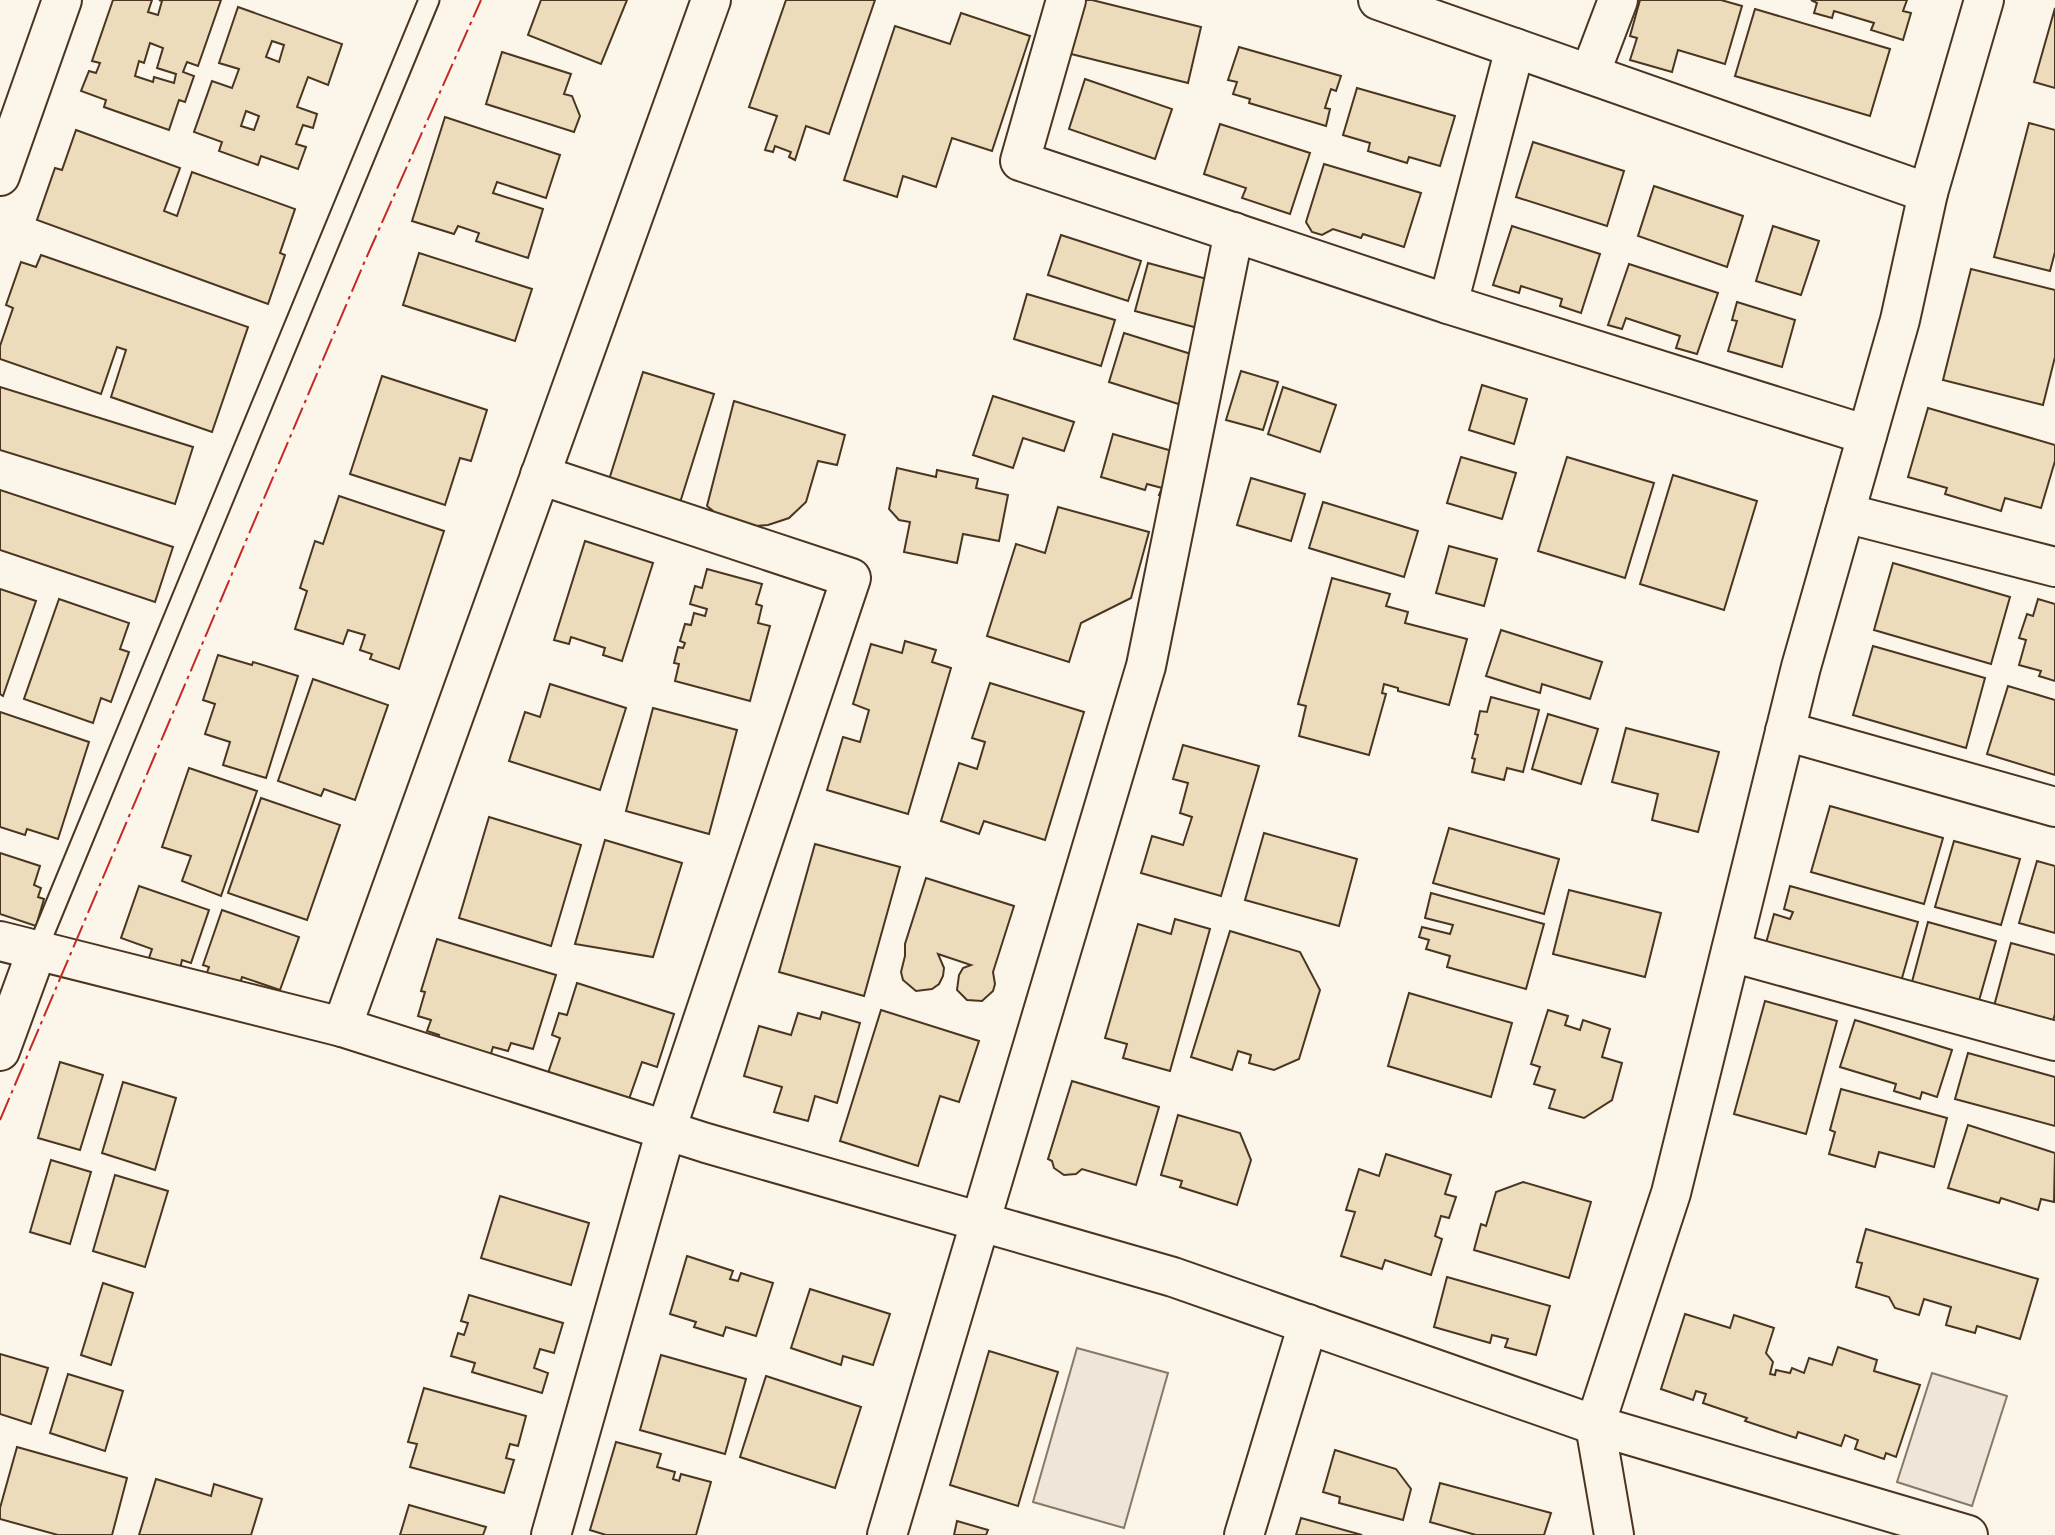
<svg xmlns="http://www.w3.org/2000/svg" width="2055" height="1535" font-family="'Crimson Pro',serif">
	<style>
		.green { fill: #ede6d9; stroke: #887966; stroke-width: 2 }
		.building { fill: #ecdcbc; stroke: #4a3520; stroke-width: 2; fill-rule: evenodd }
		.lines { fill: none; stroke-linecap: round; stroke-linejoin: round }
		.service-casing { stroke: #4a3520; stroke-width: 23 }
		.minor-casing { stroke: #4a3520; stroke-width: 42 }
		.tertiary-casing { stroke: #4a3520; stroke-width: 42 }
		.service { stroke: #fbf6e9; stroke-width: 19 }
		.minor { stroke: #fbf6e9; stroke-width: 38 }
		.tertiary { stroke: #fbf6e9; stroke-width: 38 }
		.power { stroke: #c62828; stroke-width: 2; stroke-dasharray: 24 5 3.5 5; stroke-linecap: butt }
	</style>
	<rect width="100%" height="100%" fill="#fbf6e9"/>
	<g class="green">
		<path d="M1077,1348L1168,1373L1124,1528L1033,1502Z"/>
		<path d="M1932,1373L2007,1396L1972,1506L1897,1482Z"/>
	</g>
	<g class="building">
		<path d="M113,0H152L148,12L158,15L162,1L159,0H221L198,66L187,62L183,72L194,76L185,102L179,100L169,130L104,107L106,100L81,91L89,71L96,73L100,63L92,61ZM150,43L163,48L157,68L176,74L174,83L154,77L153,82L135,76L139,61L144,63Z"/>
		<path d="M541,0H627L601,64L528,35Z"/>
		<path d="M786,0H875L829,134L806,126L795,160L789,157L791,152L775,146L773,152L765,150L777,116L749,107Z"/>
		<path d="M1080,0H1092L1201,27L1188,83L1067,53Z"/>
		<path d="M1640,0H1721L1742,6L1725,64L1678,50L1672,72L1630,60L1637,38L1630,36Z"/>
		<path d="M1811,0H1907L1903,11L1911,13L1903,40L1871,30L1874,23L1834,11L1832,18L1814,13L1817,3Z"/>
		<path d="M238,7L342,44L328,85L308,77L297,107L317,114L313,128L303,125L296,144L306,147L298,169L261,156L258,165L219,151L222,142L194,132L212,81L232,88L239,69L219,63ZM272,41L284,45L279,62L266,57ZM246,111L259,116L254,130L241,126Z"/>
		<path d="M2055,8V88L2034,82Z"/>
		<path d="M1755,9L1890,49L1870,116L1735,76Z"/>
		<path d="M961,13L1030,36L992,151L952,138L936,187L903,176L897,197L844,180L895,26L950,44Z"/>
		<path d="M1239,47L1341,76L1336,91L1331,89L1325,108L1330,109L1326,126L1249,103L1250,99L1233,94L1237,82L1228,80Z"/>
		<path d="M502,52L571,74L564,94L572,96L580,116L574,132L486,104Z"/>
		<path d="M1085,79L1172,109L1155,159L1069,129Z"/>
		<path d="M1357,88L1455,116L1440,166L1409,157L1407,163L1368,151L1370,143L1343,135Z"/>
		<path d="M445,117L560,155L546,198L497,182L493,193L543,209L528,258L476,241L479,233L458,226L454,234L412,221Z"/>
		<path d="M2029,123L2055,130V252L2050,271L1994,257Z"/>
		<path d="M1220,124L1310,153L1290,214L1242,198L1246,188L1204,174Z"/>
		<path d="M76,130L180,168L164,211L177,216L192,172L295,209L280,253L285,255L268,304L37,220L55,168L62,170Z"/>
		<path d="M1533,142L1624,171L1607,226L1516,197Z"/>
		<path d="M1324,164L1421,193L1404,247L1363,234L1361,238L1333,229L1322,235L1312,232L1306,222Z"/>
		<path d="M1654,186L1743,216L1727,267L1638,236Z"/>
		<path d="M1512,226L1600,254L1581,313L1560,306L1562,299L1521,286L1519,293L1493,285Z"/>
		<path d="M1773,226L1819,241L1801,295L1756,281Z"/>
		<path d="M1061,235L1141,261L1128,301L1048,275Z"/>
		<path d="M419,253L532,289L515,341L403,305Z"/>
		<path d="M41,255L248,327L212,432L111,397L126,350L117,347L101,394L0,359V346L13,308L6,305L21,262L36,267Z"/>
		<path d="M1148,263L1240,288L1227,336L1135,311Z"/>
		<path d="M1629,264L1718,293L1697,354L1676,348L1680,336L1626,318L1622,329L1608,325Z"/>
		<path d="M1971,269L2055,290V357L2043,405L1943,380Z"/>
		<path d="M1027,294L1115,320L1101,366L1014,339Z"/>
		<path d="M1737,302L1795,320L1782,367L1728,351L1737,321L1732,320Z"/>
		<path d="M1124,333L1226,365L1210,414L1109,382Z"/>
		<path d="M1241,371L1278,382L1263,430L1226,420Z"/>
		<path d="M643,372L714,394L678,509L607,486Z"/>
		<path d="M382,376L487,410L471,461L460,458L445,505L350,474Z"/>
		<path d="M1482,385L1527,399L1514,444L1469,430Z"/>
		<path d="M0,387L193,447L175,504L0,450Z"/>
		<path d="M1283,387L1336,405L1320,452L1268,434Z"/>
		<path d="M993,396L1074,422L1064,451L1023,438L1013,468L973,455Z"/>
		<path d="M734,401L845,435L837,465L818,461L806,502L789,518L768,525L746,527L724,520L707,506Z"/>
		<path d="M1928,408L2055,445V461L2041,508L2005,498L2001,511L1945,494L1947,488L1908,477Z"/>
		<path d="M1113,434L1200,459L1188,503L1159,495L1162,488L1147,484L1145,490L1101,477Z"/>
		<path d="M1461,457L1516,473L1502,519L1447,503Z"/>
		<path d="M1567,457L1654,483L1625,578L1538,551Z"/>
		<path d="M897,468L936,477L937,470L978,479L976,488L1008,495L999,541L963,534L957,563L904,552L910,522L899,520L889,509Z"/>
		<path d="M1673,475L1757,501L1724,610L1640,584Z"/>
		<path d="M1251,478L1305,494L1291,541L1237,525Z"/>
		<path d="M0,490L173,547L155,602L0,550Z"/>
		<path d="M339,496L444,531L399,669L370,659L372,654L360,650L365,635L348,630L343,644L295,629L307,591L300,588L315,541L323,544Z"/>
		<path d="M1323,502L1418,531L1404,577L1309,548Z"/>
		<path d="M1058,507L1149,532L1131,598L1081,623L1069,662L987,636L1016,544L1045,553Z"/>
		<path d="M585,541L653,563L622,661L603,655L605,648L571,637L569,644L554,640Z"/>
		<path d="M1449,546L1497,559L1484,606L1436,593Z"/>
		<path d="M1893,563L2010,597L1991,664L1874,630Z"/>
		<path d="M707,569L762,584L756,604L762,606L758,623L770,626L750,701L675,681L679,664L674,663L678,647L683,648L685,643L680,641L685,624L691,625L694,613L705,616L707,609L690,604L695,586L702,588Z"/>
		<path d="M1332,578L1390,594L1386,606L1408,612L1405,623L1467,639L1449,705L1398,691V688L1384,684L1382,693L1386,694L1369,755L1299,736L1306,706L1298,704Z"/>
		<path d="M0,589L36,601L3,696L0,694Z"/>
		<path d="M59,599L129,623L120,649L129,652L111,702L101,698L93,723L24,699Z"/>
		<path d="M2038,599L2055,604V681L2039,676L2041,671L2019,665L2026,640L2019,638L2027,614L2033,616Z"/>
		<path d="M1501,630L1602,662L1590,699L1542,684L1540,693L1486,676Z"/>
		<path d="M905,641L936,650L932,662L951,668L908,814L827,790L843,737L860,742L869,710L853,704L871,644L902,653Z"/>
		<path d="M1873,646L1985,678L1966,748L1853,715Z"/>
		<path d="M218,655L252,665L253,662L298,676L266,778L223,765L230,742L205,734L215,704L203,700Z"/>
		<path d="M313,679L388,705L355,800L324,789L321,796L278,781Z"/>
		<path d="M990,683L1084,712L1045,840L984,821L979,834L941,821L959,763L977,769L985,742L972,738Z"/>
		<path d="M550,684L626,708L600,790L509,761L525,712L540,717Z"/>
		<path d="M2008,686L2055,700V775L1987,754Z"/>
		<path d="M1491,697L1539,710L1523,772L1507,768L1504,780L1472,772L1475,759L1472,758L1478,735L1475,734L1480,711L1487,712Z"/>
		<path d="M653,708L737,730L709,834L626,811Z"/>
		<path d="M0,712L89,742L58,839L27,829L25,835L0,827Z"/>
		<path d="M1548,714L1598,729L1581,784L1532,769Z"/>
		<path d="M1626,728L1719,752L1698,832L1652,820L1658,794L1612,782Z"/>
		<path d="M1183,745L1259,766L1221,896L1141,873L1152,836L1183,845L1192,817L1180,813L1188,783L1173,779Z"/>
		<path d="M189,768L257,791L221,896L182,881L191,856L162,847Z"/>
		<path d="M261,798L340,825L307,920L228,893Z"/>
		<path d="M1830,806L1943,838L1924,904L1811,872Z"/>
		<path d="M489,817L581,845L551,946L459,918Z"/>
		<path d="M1449,828L1559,859L1544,914L1433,883Z"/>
		<path d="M1264,833L1357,859L1339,926L1245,900Z"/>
		<path d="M605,840L682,863L653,957L575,944Z"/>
		<path d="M1954,841L2020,859L2001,925L1935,907Z"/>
		<path d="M815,844L900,867L864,996L779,972Z"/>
		<path d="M0,853L40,866L34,885L41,888L38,897L44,899L36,926L0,914Z"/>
		<path d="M2037,861L2055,866V933L2019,923Z"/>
		<path d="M926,878L1014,906L993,972L995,984L993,991L982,1001L967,1000L957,990L959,975L963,968L971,965L938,954L944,968L943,976L939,984L932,989L916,991L903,980L901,972L905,956V944Z"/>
		<path d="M139,886L209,910L191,963L182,960L180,969L149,958L152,949L121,938Z"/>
		<path d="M1790,886L1918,922L1898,992L1763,954L1774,914L1790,919L1793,912L1784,909Z"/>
		<path d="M1569,890L1661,913L1645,977L1553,954Z"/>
		<path d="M1431,893L1544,924L1526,989L1447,967L1450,956L1426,949L1429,940L1419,937L1422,927L1450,934L1453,925L1425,918Z"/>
		<path d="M222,910L299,937L280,990L242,977L239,987L206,975L209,967L203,965Z"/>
		<path d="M1175,919L1210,929L1170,1071L1123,1058L1127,1044L1105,1038L1138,924L1171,934Z"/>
		<path d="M1928,922L1996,941L1976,1011L1909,993Z"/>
		<path d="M1230,931L1300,952L1320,990L1299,1059L1274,1070L1249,1063L1251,1055L1238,1051L1232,1070L1191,1057Z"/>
		<path d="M437,939L556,975L533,1049L511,1043L508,1051L493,1047L489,1060L436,1044L439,1035L427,1031L431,1020L418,1016L425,992L421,991Z"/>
		<path d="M2011,943L2055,955V1014L2048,1038L1990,1021Z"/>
		<path d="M577,983L674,1014L657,1067L642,1062L629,1099L548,1073L560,1038L552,1035L559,1013L567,1015Z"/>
		<path d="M1409,993L1512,1023L1491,1097L1388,1066Z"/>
		<path d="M1765,1001L1837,1021L1806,1134L1734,1114Z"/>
		<path d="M881,1010L979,1041L959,1102L940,1096L918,1166L840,1141Z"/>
		<path d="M1548,1010L1568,1016L1565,1025L1580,1030L1583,1020L1610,1029L1602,1057L1622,1063L1612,1100L1584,1118L1549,1108L1555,1090L1534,1084L1540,1067L1531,1064Z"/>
		<path d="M822,1012L860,1023L837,1103L815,1096L808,1121L774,1112L782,1087L744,1076L759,1026L791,1035L798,1013L820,1019Z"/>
		<path d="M1855,1020L1952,1050L1937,1097L1922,1092L1920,1099L1894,1091L1896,1084L1840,1067Z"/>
		<path d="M1968,1053L2055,1077V1126L1955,1099Z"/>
		<path d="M60,1062L103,1075L80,1150L38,1138Z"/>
		<path d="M1072,1081L1159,1107L1136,1185L1082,1169L1076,1174L1064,1175L1054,1168L1052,1161L1048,1159Z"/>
		<path d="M123,1082L176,1098L155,1170L102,1153Z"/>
		<path d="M1841,1089L1947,1118L1934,1167L1879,1152L1875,1167L1829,1154L1835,1132L1830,1130Z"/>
		<path d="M1178,1115L1240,1133L1251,1160L1237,1205L1180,1187L1182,1181L1161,1175Z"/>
		<path d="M1968,1125L2055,1153L2054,1202L2041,1199L2038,1210L2001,1198L1999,1203L1948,1188Z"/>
		<path d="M1386,1154L1451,1175L1445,1194L1456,1197L1449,1218L1441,1216L1435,1236L1442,1239L1431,1275L1385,1260L1382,1269L1341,1256L1355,1212L1346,1210L1359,1169L1379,1176Z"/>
		<path d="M51,1160L91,1172L70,1244L30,1232Z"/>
		<path d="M115,1175L168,1191L145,1267L93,1251Z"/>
		<path d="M1523,1182L1591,1202L1569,1278L1474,1250L1481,1224L1486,1226L1496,1192Z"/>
		<path d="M500,1196L589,1223L571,1285L481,1258Z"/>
		<path d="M1866,1229L2038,1279L2020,1339L1977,1326L1975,1333L1946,1325L1951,1307L1924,1299L1919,1315L1895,1308L1889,1297L1856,1287L1862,1263L1857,1262Z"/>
		<path d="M687,1256L733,1271L730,1279L738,1281L741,1273L773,1283L756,1336L726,1327L723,1336L694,1327L696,1322L670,1314Z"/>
		<path d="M1447,1277L1550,1306L1536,1355L1505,1347L1508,1339L1492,1335L1490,1343L1434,1327Z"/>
		<path d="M103,1283L133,1293L111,1365L81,1355Z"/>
		<path d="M810,1289L890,1314L873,1365L843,1356L841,1365L791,1348Z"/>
		<path d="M469,1295L563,1323L554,1353L540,1349L534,1368L548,1373L542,1393L472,1372L475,1363L451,1356L458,1333L464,1335L468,1323L461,1321Z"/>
		<path d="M1685,1314L1730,1328L1734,1315L1774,1328L1766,1353L1773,1362L1770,1374L1775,1375L1776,1370L1790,1373L1792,1368L1804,1373L1809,1358L1832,1365L1838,1347L1877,1360L1874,1371L1920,1385L1896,1457L1886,1453L1884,1459L1855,1449L1858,1440L1845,1435L1841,1446L1798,1432L1796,1438L1745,1421L1747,1418L1703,1403L1706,1394L1696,1391L1693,1400L1661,1389Z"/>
		<path d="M989,1351L1058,1372L1018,1506L950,1485Z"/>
		<path d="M0,1354L48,1368L31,1424L0,1414Z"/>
		<path d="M661,1355L746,1379L725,1454L640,1430Z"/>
		<path d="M68,1374L123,1391L105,1451L50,1433Z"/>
		<path d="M766,1376L861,1407L835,1488L740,1457Z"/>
		<path d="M424,1388L526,1416L518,1446L510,1444L506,1458L514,1460L504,1493L410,1467L417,1444L408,1442Z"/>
		<path d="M616,1442L661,1454L657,1467L675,1472L673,1479L679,1481L681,1474L711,1482L696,1535H606L590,1530Z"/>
		<path d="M17,1447L127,1478L112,1535H58L0,1519V1508Z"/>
		<path d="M1335,1450L1396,1469L1411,1489L1403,1520L1339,1503L1340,1497L1323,1492Z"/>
		<path d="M156,1479L211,1496L214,1484L262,1499L251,1535H139Z"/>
		<path d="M1440,1483L1551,1513L1544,1535H1476L1430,1522Z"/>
		<path d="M409,1505L486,1527L483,1535H400Z"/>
		<path d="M1301,1518L1362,1535H1296Z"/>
		<path d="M957,1521L988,1530L986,1535H954Z"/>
	</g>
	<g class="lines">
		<defs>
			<path id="service" d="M37,950L429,0"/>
			<g id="minor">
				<path d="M1066,0L1020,161L1448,304"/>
				<path d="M1378,0L1928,193"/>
				<path d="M1515,48L1448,304L1867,435"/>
				<path d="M1590,74L1618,0"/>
				<path d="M0,176L62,0"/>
				<path d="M540,475L851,578L666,1130L551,1535"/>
				<path d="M1845,513L2055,567"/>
				<path d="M1785,731L2055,807"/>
				<path d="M1731,952L2055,1041"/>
				<path d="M342,1027L711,0"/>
				<path d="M0,1051L37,950"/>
				<path d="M887,1535L1146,666L1234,232"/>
				<path d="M1244,1535L1308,1324"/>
				<path d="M1614,1535L1595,1425L1671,1193L1801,667L1900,320L1928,193L1984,0"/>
			</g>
			<path id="tertiary" d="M0,941L342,1027L706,1143L1173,1277L1595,1425L1968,1535"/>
		</defs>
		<use href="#service" class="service-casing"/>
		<use href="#minor" class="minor-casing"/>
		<use href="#tertiary" class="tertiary-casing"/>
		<use href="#service" class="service"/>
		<use href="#minor" class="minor"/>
		<use href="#tertiary" class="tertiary"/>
		<path class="power" d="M0,1120L364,263L481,0"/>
	</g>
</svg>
